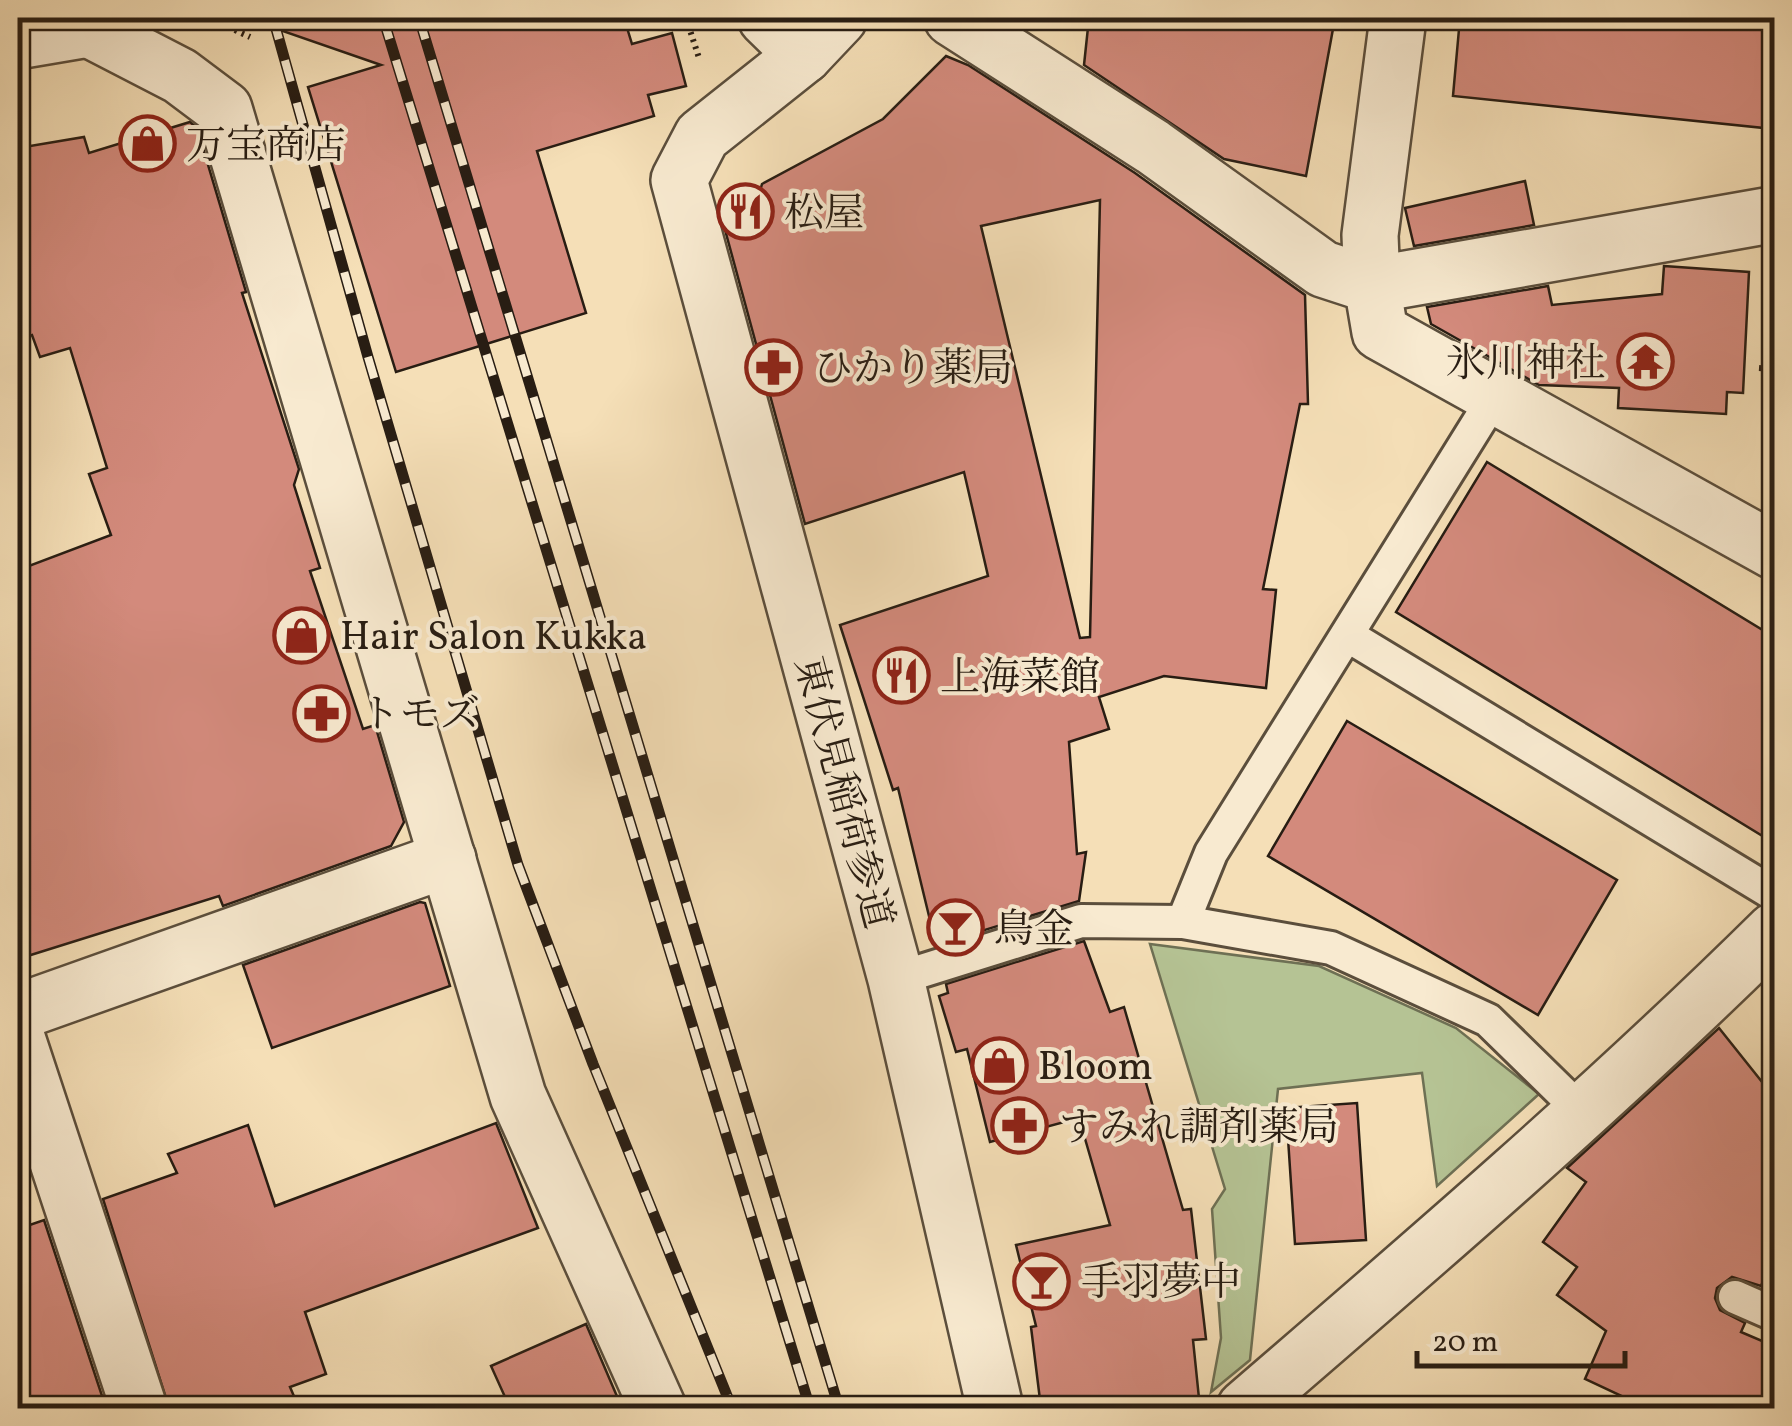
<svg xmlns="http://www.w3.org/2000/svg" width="1792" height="1426" font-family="Vollkorn,'Noto Serif JP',serif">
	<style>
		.green { fill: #b5c394; stroke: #6e7054; stroke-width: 2.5 }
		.building { fill: #d38a7c; stroke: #281d13; stroke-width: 2.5; fill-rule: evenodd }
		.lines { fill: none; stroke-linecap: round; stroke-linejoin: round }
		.service-casing { stroke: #5b4e3c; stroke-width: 38 }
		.minor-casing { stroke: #5b4e3c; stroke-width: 60 }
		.tertiary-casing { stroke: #5b4e3c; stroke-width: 60 }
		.path { stroke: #281d13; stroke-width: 6; stroke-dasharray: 2.5 5; stroke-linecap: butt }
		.service { stroke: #f8ead0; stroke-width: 32 }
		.minor { stroke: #f8ead0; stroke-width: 55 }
		.tertiary { stroke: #f8ead0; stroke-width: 55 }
		.rail-casing { stroke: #281d13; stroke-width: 11 }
		.rail { stroke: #f8ead0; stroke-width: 8; stroke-dasharray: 22; stroke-linecap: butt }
		.labels { text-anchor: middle; stroke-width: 8; stroke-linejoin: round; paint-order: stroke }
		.poi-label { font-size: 40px; fill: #281d13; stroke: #f8ead0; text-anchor: start }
		.street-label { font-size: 40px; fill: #281d13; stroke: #f8ead0 }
	</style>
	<rect width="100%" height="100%" fill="#f5dfb7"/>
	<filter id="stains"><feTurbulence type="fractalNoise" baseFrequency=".002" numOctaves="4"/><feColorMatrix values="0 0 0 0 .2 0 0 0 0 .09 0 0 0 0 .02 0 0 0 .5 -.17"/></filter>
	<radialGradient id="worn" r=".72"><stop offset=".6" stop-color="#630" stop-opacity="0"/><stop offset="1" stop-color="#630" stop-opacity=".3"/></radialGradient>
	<path class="green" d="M1150,944L1319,966L1456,1028L1539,1094L1437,1186L1422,1073L1278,1089L1250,1360L1211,1392L1221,1338L1212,1209L1225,1189Z"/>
	<g class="building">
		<path d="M272,18H624L632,44L672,33L686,86L648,95L654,116L537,151L586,313L396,372L308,87L381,65L271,27Z"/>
		<path d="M1089,18H1335L1306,176L1224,159L1084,65Z"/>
		<path d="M1460,18H1774V129L1453,96Z"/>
		<path d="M946,56L968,65L1135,173L1305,295L1308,404H1300L1263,589L1276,590L1266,688L1164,676L1099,697L1109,729L1069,742L1077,854L1086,852L1079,901L936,945L898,788L893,790L840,625L988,576L964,472L805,524L721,215L758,198L762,184L883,119ZM1100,200L1090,637L1080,638L981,226Z"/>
		<path d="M190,122L197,128L246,292L242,293L299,469L294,485L320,568L310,571L363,729L375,725L404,822L391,846L223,906L219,896L18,959V570L111,535L89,474L107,468L70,348L40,357L32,335L18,340V148L84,137L89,153Z"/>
		<path d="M1525,181L1534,225L1414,246L1405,208Z"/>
		<path d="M1664,266L1749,272L1743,393L1727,392L1726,414L1618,408L1619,388L1539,385L1431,324L1427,307L1548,286L1552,305L1662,294Z"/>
		<path d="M1487,462L1774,637V843L1396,612Z"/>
		<path d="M1347,721L1617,880L1538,1015L1268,856Z"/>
		<path d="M420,902L425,903L450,986L272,1048L243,965Z"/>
		<path d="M1084,941L1110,1012L1124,1007L1183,1210L1191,1209L1206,1339L1193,1340L1200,1408H1041L1031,1327L1036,1326L1016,1245L1110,1225L1079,1118L990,1142L967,1049L956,1052L939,996L948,993L946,984Z"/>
		<path d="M1719,1028L1774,1097V1255L1761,1286L1732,1277L1717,1288L1715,1298L1720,1310L1745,1323L1741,1332L1774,1346V1408H1647L1585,1379L1606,1331L1557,1295L1577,1267L1543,1242L1586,1182L1567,1168Z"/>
		<path d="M1357,1103L1366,1240L1295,1244L1286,1108Z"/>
		<path d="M496,1123L538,1228L305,1312L326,1374L290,1387L299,1408H169L103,1199L177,1173L168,1154L248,1125L275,1206Z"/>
		<path d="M44,1220L106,1408H18V1229Z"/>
		<path d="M586,1324L622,1408H510L491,1366Z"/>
	</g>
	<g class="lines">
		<defs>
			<g id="service">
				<path d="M1347,635L1774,894"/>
				<path d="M1183,922L1211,853L1495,396"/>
				<path d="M896,979L1081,921L1183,922L1331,948L1488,1020L1582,1112"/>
				<path d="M1735,1297L1774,1314"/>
			</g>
			<g id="minor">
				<path d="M766,18L804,55"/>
				<path d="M839,18L804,55L702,136L679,180L896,979L995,1408"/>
				<path d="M952,18L1153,147L1323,269L1372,285L1380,332L1774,551"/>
				<path d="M1398,18L1370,235L1372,285L1771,215"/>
				<path d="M89,29L180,76L224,109L518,1096L658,1408"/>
				<path d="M18,1012L448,859"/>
				<path d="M18,1041L139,1408"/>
				<path d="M1245,1408C1425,1253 1605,1098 1774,931"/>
			</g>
			<path id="tertiary" d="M18,41L89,29L87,18"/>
		</defs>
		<use href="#service" class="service-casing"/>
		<use href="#minor" class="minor-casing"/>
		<use href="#tertiary" class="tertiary-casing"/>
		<g class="path">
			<path d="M686,18L699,58"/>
			<path d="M228,27L250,37"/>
			<path d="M1759,368L1774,369"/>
		</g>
		<use href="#service" class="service"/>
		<use href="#minor" class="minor"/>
		<use href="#tertiary" class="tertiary"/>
		<defs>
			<g id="rail">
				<path d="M273,18L368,357L518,865L593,1064L732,1408"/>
				<path d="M383,18L810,1408"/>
				<path d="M419,18L839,1408"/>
			</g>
		</defs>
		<use href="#rail" class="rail-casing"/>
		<use href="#rail" class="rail"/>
	</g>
	<defs>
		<symbol id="shop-ring" viewBox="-11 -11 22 22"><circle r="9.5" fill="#f8ead0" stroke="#8f2418" stroke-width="1.5"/><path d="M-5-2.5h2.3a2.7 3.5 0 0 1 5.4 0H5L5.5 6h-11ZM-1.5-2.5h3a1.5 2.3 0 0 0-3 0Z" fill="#8f2418"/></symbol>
		<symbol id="restaurant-ring" viewBox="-11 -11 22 22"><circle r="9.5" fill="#f8ead0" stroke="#8f2418" stroke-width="1.5"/><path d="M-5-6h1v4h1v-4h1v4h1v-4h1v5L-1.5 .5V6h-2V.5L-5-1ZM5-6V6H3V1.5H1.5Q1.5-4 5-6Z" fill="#8f2418"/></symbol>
		<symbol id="temple-ring" viewBox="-11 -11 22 22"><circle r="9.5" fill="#f8ead0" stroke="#8f2418" stroke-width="1.5"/><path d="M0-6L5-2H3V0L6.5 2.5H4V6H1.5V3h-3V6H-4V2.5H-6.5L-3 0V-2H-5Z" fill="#8f2418"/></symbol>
		<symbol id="pharmacy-ring" viewBox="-11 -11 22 22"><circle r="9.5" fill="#f8ead0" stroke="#8f2418" stroke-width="1.5"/><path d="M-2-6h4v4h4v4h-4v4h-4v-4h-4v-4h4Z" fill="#8f2418"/></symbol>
		<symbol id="bar-ring" viewBox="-11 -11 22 22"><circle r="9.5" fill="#f8ead0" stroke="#8f2418" stroke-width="1.5"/><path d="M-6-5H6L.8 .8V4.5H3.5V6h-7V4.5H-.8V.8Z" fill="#8f2418"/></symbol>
	</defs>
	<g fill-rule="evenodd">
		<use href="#shop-ring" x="116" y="112" width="63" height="63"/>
		<use href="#restaurant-ring" x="714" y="180" width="63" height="63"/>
		<use href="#temple-ring" x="1614" y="330" width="63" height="63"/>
		<use href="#pharmacy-ring" x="742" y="336" width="63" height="63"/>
		<use href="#shop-ring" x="270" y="604" width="63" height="63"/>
		<use href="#restaurant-ring" x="870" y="644" width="63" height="63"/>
		<use href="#pharmacy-ring" x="290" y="682" width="63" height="63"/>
		<use href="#bar-ring" x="924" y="896" width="63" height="63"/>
		<use href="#shop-ring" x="968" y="1034" width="63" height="63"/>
		<use href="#pharmacy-ring" x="988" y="1094" width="63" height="63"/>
		<use href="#bar-ring" x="1010" y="1250" width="63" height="63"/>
	</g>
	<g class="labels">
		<g class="poi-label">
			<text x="186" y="158">万宝商店</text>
			<text x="784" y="226">松屋</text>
			<text x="1606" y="376" text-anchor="end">氷川神社</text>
			<text x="813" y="381">ひかり薬局</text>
			<text x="340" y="649">Hair Salon Kukka</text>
			<text x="940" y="690">上海菜館</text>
			<text x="360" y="727">トモズ</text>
			<text x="994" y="942">鳥金</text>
			<text x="1038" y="1079">Bloom</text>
			<text x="1059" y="1140">すみれ調剤薬局</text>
			<text x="1081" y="1295">手羽夢中</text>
		</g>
		<g class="street-label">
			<text transform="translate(845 792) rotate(75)" y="14">東伏見稲荷参道</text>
		</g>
	</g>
	<rect width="1792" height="1426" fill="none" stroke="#f5dfb7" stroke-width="60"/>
	<rect x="20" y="20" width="1752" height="1386" fill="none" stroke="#281d13" stroke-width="5"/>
	<rect x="30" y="30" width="1732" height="1366" fill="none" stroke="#281d13" stroke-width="2.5"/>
	<path d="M1417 1351v15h208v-15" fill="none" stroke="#281d13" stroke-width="5"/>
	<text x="1432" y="1351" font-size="30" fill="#281d13" stroke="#f8ead0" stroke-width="8" paint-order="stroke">20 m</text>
	<rect width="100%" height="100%" filter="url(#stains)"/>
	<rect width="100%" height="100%" fill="url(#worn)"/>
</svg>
